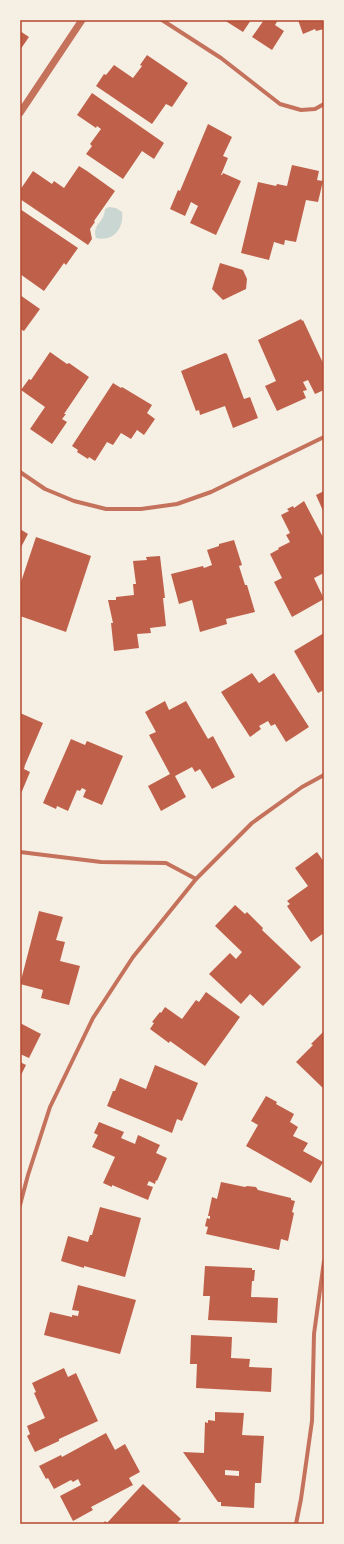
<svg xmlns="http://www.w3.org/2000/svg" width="344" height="1544" font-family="'IBM Plex Sans',sans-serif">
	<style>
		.water { fill: #c9d6d2 }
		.building { fill: #bf614a; fill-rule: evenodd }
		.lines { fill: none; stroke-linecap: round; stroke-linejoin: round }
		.minor { stroke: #c5725c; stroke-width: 4 }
		.tertiary { stroke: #c5725c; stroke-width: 7 }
		.neatline { fill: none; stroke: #b5482f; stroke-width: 1.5 }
	</style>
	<rect width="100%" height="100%" fill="#f6efe4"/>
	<path class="water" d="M109,207L116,208L122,212C124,229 113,242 96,238C92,223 104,224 105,209Z"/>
	<g class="building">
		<path d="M224,20H251L243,32Z"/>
		<path d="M264,20H278L275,25L284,31L272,50L252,37Z"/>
		<path d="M298,20H324V29L316,31L315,29L303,34Z"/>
		<path d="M20,31L29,37L20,50Z"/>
		<path d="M147,55L188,83L172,107L166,104L152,124L96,86L104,74L106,75L114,65L133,78L142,66L140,65Z"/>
		<path d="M92,93L164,143L154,159L142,151L123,179L86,154L92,146L90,144L101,129L97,126L96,128L77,115Z"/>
		<path d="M208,124L232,137L223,156L228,158L221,175H222L223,173L241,181L216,235L190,223L198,206L191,202L185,216L170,209L178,190L180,191Z"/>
		<path d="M292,165L319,171L317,180L323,181L318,202L306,200L296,242L285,240L284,245L274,242L269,260L241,253L258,182L276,186L277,184L287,186Z"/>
		<path d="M79,166L87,171L115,191L94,221L95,222L90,229L92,239L88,245L20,199V190L33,171L52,184L54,181L64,188Z"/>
		<path d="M20,209L78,248L66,265L64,263L44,291L20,274Z"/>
		<path d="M220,263L243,270L247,279L246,289L223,300L212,289Z"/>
		<path d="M20,295L40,309L24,331L20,329Z"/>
		<path d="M301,319L302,321L303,320L323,363H324V390L315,394L308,380L303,382L307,390L303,391L306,398L277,411L265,386L276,381L258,340Z"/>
		<path d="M50,352L67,364L69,363L89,377L64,414H66L62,419L67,422L52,444L30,429L45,407L21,390L29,379L31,380Z"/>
		<path d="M225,353L227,354L244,399L250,397L258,418L233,428L225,406L200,415L199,410L196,411L181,371Z"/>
		<path d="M113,383L121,388L122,387L152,405L147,413L155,419L144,435L137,430L131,439L121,433L113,445L107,442L95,461L89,457L88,459L77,452L78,450L72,446Z"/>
		<path d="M324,491V513L316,495Z"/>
		<path d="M304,501L324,539V573L314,578L324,599L292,617L274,582L282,578L270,554L279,549L278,548L290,542L286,535L290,533L281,515L289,511L287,509L293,506L294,508Z"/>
		<path d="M20,529L28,534L20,549Z"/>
		<path d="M36,537L91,556L66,632L20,616V585Z"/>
		<path d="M234,540L242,565L239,566L245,585H247L255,612L226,619L227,624L200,632L192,600L179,604L171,574L203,566L204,568L212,565L207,550L219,546V544Z"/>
		<path d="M160,556L165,598H163L166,626L150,628L151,633L137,634L139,648L114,651L111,623H113L108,600H116V597L134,595L133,584H136L133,561L147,560L146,557Z"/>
		<path d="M324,633V690L318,693L294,651Z"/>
		<path d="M252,673L259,683L274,673L309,727L286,742L275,724L271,726L268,721L259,726L261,729L250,737L221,692Z"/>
		<path d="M165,701L169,710L186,701L208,739L213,736L235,777L212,789L200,769L195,772L192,767L175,776L186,797L161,811L148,786L170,774L149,735L156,732L145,712Z"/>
		<path d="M20,713L43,723L25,765L24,769L30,772L20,796Z"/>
		<path d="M71,739L85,745L87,741L123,756L102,805L83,797L86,790L82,788L80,791L77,790L68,811L57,806L56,809L43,803Z"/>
		<path d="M317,852L324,862V933L311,942L287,906L290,904L287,901L308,886L295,868Z"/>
		<path d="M235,905L245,914L247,912L263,928L262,930L301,967L263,1006L250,994L241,1004L209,974L230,953L236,959L242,952L215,926Z"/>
		<path d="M39,911L63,917L56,940L65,942L60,961L80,966L69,1005L41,998L43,990L20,984Z"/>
		<path d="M206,992L240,1017L205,1066L170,1041L169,1043L150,1029L154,1023L152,1022L160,1012L161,1013L165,1007L182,1019L196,1000L199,1002Z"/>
		<path d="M20,1023L41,1034L29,1058L20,1054Z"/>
		<path d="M324,1031V1089L296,1062L313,1045L311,1044Z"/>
		<path d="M20,1062L26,1065L20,1077Z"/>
		<path d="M155,1065L198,1083L182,1121L177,1119L172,1133L107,1106L113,1091H115L120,1078L146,1089Z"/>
		<path d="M266,1096L277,1102L276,1104L294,1114L290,1122L298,1127L293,1136L308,1143L303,1151L323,1162L311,1183L246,1146L258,1125L251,1121Z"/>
		<path d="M99,1122L124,1132L121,1138L135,1144L138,1135L160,1145L156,1153L167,1158L157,1181L156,1180L155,1184L149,1181L147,1185L153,1187L148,1200L112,1185V1187L103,1183L115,1157L92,1147L98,1135L94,1133Z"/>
		<path d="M221,1182L245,1187L247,1186L256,1187L258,1190L291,1198V1200L295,1201L292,1212L294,1213L288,1241L281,1239L279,1250L206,1234L208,1227L205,1226L207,1218L210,1219V1216H208L212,1197L217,1199Z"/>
		<path d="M100,1207L141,1218L125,1277L84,1266V1268L61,1261L68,1236L88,1242L90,1235H92Z"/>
		<path d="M205,1266L252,1268V1270H255L254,1281H252L251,1297L278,1298L277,1323L208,1320L210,1296H203Z"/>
		<path d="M78,1285L136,1300L120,1354L44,1335L50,1312L72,1317V1315L78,1316L79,1311L72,1310Z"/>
		<path d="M191,1335L232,1337L231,1358L250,1359L249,1367L272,1368L271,1392L196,1388L197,1364H190Z"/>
		<path d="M64,1368L68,1377L76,1373L98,1421L59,1439V1441L35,1452L27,1436L30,1434L27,1426L45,1418L34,1393L36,1392L32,1383Z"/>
		<path d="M215,1412L244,1413L242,1435L264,1436L261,1483H255L254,1508L221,1506V1502H218L183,1452L204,1453L205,1422L208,1423V1420L215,1421ZM225,1470L239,1471V1476L225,1475Z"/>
		<path d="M106,1433L115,1450L125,1444L140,1472L129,1478L133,1485L91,1507L93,1510L73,1521L60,1496L81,1485L78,1479L73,1482L71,1480L54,1489L48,1478L46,1479L39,1466L61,1455L62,1457Z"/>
		<path d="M143,1484L181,1519L176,1524H103L105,1521L107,1523Z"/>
	</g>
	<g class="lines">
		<g class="minor">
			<path d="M162,20L221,58L280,104L301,110L315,109L324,104"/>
			<path d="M20,472L45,489L74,501L106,509H141L177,504L211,492L324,437"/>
			<path d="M20,852L101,862L166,863L196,879"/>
			<path d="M20,1205L28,1175L50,1107L93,1018L133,957L196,879L252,823L302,787L324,775"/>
			<path d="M296,1524L301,1499L312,1421L314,1334L324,1261"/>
		</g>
		<path class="tertiary" d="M20,113L82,20"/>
	</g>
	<rect width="344" height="1544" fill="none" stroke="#f6efe4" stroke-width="42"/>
	<rect x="21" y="21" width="302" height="1502" class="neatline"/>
</svg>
